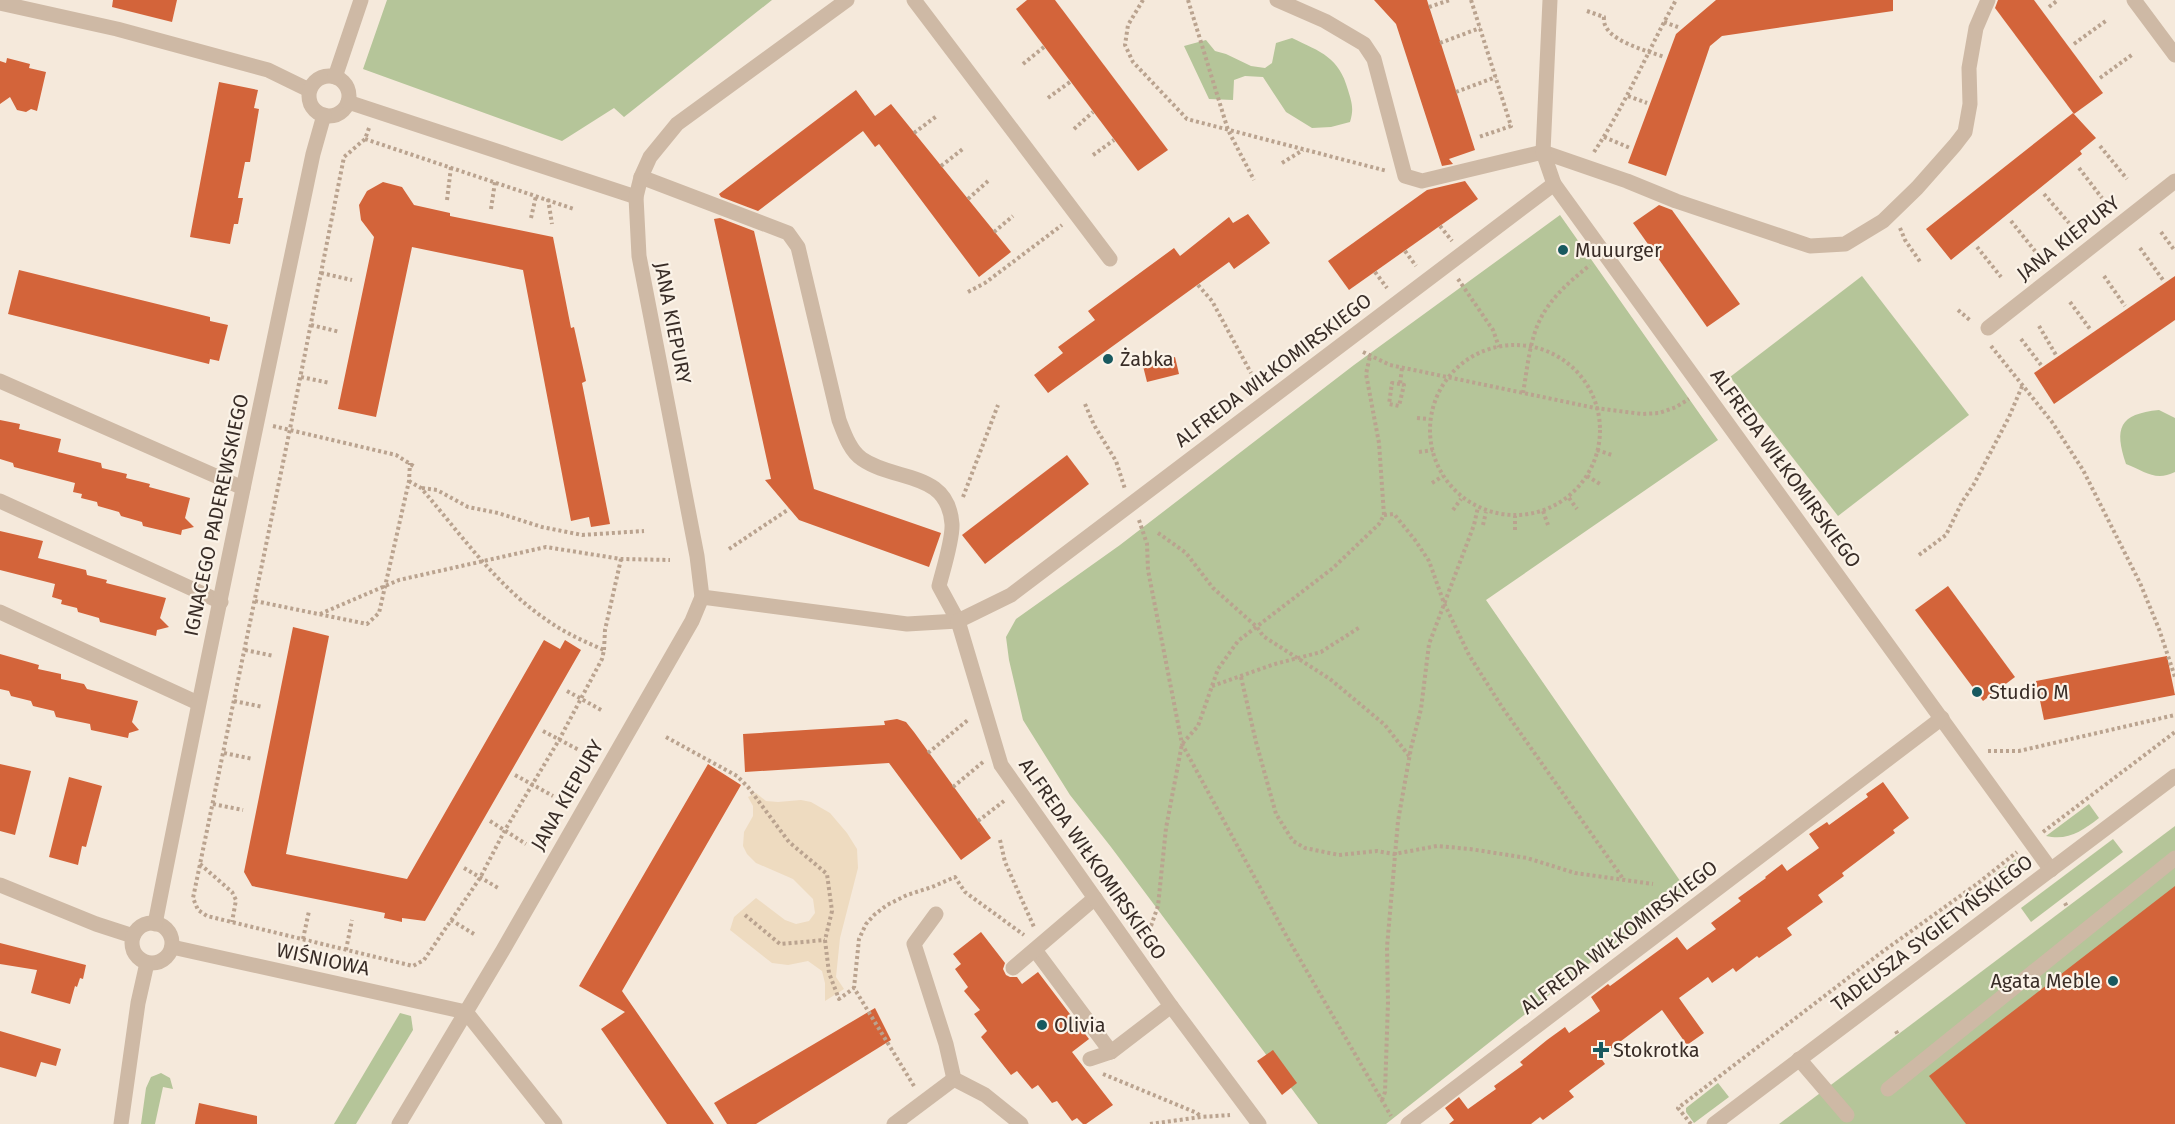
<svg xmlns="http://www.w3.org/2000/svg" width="2175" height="1124" font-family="'Fira Sans',sans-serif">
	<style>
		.green { fill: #b5c599 }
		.plaza { fill: #eedbc0 }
		.building { fill: #d3643a }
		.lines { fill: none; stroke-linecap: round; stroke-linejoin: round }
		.path { stroke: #baa38f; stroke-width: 4; stroke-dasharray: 3 3; stroke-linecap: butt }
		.minor { stroke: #ceb9a5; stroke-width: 15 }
		.poi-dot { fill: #18595f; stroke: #fbf3e8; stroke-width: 2 }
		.labels { text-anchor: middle; stroke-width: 4.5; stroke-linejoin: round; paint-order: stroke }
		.street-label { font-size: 20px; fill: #392d27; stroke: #fbf3e8 }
		.poi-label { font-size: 20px; fill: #392d27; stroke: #fbf3e8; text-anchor: start }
	</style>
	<rect width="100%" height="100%" fill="#f5e9db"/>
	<g class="green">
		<path d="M387,0H772L624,117L614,108L562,141L363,69Z"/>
		<path d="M1292,38C1321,52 1339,57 1348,90C1352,103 1354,109 1350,122L1331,127L1312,128L1286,112L1263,77L1245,76L1234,80L1233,100L1209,99L1184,46L1206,40L1215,51L1226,54L1251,66L1265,68L1272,63L1276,43Z"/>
		<path d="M1560,215L1718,440L1486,600L1685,888L1386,1124H1318L1111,847L1070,795L1023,720L1009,660L1006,637L1016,619L1120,545L1354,365Z"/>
		<path d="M1862,276L1969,415L1838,516L1730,377Z"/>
		<path d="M2159,410L2175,418V472C2155,482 2145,471 2126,464C2114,428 2119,414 2159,410Z"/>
		<path d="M2089,804L2099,818C2082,831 2068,841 2046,836Z"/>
		<path d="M2175,826V1124H1779Z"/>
		<path d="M2113,839L2123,852L2031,922L2021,908Z"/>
		<path d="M2020,856C2020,868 2016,881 2006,889L1995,874Z"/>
		<path d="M400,1013L411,1016L413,1030L356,1124H334Z"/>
		<path d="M161,1073L170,1078L173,1089L163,1087L155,1124H141L146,1088L151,1077Z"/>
		<path d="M1718,1083L1729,1097L1694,1123L1686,1112V1108Z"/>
	</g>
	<path class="plaza" d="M756,793L766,801L778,802L801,800L811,802L830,813L847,833L857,849L858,868L840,938L836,977L844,989L825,1001V983L822,971L808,961L788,965L772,963L730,930L734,917L756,898L785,920L796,924L809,921L815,913L813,899L793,879L756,863L747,854L743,846L744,832L753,816V806L748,797Z"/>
	<g class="building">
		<path d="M113,0H177L172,22L112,7Z"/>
		<path d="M1027,0H1055L1168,150L1138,171L1016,9Z"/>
		<path d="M1374,0H1427L1475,150L1449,159L1453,164L1442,166L1396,24Z"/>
		<path d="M1716,0H1893V11L1722,36L1710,46L1666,176L1628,163L1676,34Z"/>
		<path d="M1998,0H2034L2103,93L2074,114L1995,8Z"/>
		<path d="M7,58L30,64L29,68L46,72L37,111L31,109L26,112L17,110L10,97L0,104V61L6,63Z"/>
		<path d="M219,82L258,90L254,108L259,109L250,162H245L238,198H243L238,224H234L230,244L190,237Z"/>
		<path d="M856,90L875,116L891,104L1011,252L979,277L879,144L875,147L863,131L758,211L721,197L719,194Z"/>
		<path d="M2073,113L2096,138L2080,151L2082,154L1951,260L1926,229Z"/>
		<path d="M1465,181L1478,199L1349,290L1328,261L1427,190Z"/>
		<path d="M383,182L402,187L414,205L450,213V216L553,237L571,328L574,327L586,381L582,383L610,524L591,527L589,517L571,521L523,270L412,247L376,417L338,409L374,237L361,220L359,205L367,191Z"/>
		<path d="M1659,205L1672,210L1740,304L1707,327L1633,223Z"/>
		<path d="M1248,214L1270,243L1234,269L1229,262L1048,393L1034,375L1063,353L1058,347L1095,320L1088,311L1174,248L1180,256L1229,217L1233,223Z"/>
		<path d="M720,218L754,231L814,489L941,533L929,567L799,520L765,480L771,479L714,219Z"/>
		<path d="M19,270L210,317V321L228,325L219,361L210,359L209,364L8,314Z"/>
		<path d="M2175,276V320L2054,404L2034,373Z"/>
		<path d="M1175,357L1179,374L1147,382L1143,366Z"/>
		<path d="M0,420L20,424L19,429L61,439L58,452L101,463L102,468L127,474L126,478L150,484L149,487L190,498L185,518L194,527L182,530L181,535L143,526L142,522L121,516L119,512L98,506L97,502L81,498L82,494L73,492L75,483L14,467L13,463L0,459Z"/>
		<path d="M1067,455L1089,484L985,564L962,535Z"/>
		<path d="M0,531L43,541L38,558L86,570L87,575L107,580L106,583L166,598L160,618L169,627L157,630L156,636L100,622L99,618L78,612L77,608L61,604L62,600L52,597L55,584L0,570Z"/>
		<path d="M1948,586L2015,677L1983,701L1915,610Z"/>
		<path d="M293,627L329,636L286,854L407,879L544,640L560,649L565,640L581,650L425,921L402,918V922L384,918L385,913L252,886L244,872Z"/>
		<path d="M0,654L39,665L38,669L61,674V679L84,684L87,689L138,701L132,722L139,730L129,733L128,738L91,730L90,724L56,717L54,711L33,706L31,701L11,696L9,691L0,689Z"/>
		<path d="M2167,656L2175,695L2044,720L2036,681Z"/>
		<path d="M897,719L906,722L914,732L991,838L961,860L889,763L745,772L743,734L885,725L884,721Z"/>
		<path d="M0,764L31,771L15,835L0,831Z"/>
		<path d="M708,764L741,785L622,991L714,1124H667L601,1029L625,1012L579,986Z"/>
		<path d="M69,777L102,786L86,847L82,846L78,865L49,857Z"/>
		<path d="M1883,782L1909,818L1893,830L1895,833L1842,873L1844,876L1818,895L1823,902L1787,928L1792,935L1759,958L1757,956L1736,972L1733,968L1712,983L1708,977L1679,998L1704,1033L1687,1045L1662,1010L1600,1057L1605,1064L1569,1091L1574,1097L1543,1120L1540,1117L1531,1124H1449L1454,1120L1445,1108L1459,1097L1468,1109L1496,1089L1494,1086L1523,1065L1520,1062L1547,1040L1565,1027L1569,1033L1600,1011L1591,997L1608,984L1610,986L1677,937L1687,950L1716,929L1711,923L1741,901L1738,898L1766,878L1765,877L1782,864L1787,871L1819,848L1809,834L1827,822L1829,825L1868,797L1866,794Z"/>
		<path d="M2175,886V1124H1966L1929,1076Z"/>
		<path d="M981,932L1005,963L1003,969L1006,975L1010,977H1017L1022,984L1038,972L1089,1039L1072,1052L1113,1105L1086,1124H1083L1077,1118L1072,1121L1057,1101L1052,1103L1038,1085L1032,1089L1017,1071L1011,1075L981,1037L987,1031L974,1014L980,1010L964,991L968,987L955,969L961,964L953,954Z"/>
		<path d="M0,943L86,965L83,979L80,978L77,987L75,986L70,1004L31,993L37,970L0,964Z"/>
		<path d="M875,1008L891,1040L756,1124H727L714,1103Z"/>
		<path d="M0,1031L61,1049L56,1066L41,1062L36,1077L0,1067Z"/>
		<path d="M1273,1050L1297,1083L1282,1095L1257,1061Z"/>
		<path d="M199,1103L257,1116V1124H195Z"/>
	</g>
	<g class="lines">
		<g class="path">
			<path d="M1143,0L1128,25L1125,45L1133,62L1187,119L1387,171"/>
			<path d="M1188,0L1228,130L1254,180"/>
			<path d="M1471,0L1511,126L1479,137"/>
			<path d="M1429,7L1450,0"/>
			<path d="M2049,7L2058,0"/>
			<path d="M1587,11L1604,17C1601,40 1646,50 1664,57"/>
			<path d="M1664,22L1678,27"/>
			<path d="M1440,43L1480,28"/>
			<path d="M2074,44L2107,20"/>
			<path d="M1023,64L1044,47"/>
			<path d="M2100,78L2133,54"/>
			<path d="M1456,92L1496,77"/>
			<path d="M1628,96L1647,103"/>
			<path d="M1048,98L1070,82"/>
			<path d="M369,128L365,139L344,157L290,429L193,898L198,910L207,916L413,966L424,960L480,878L505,830L559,740L602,659L604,650C583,641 563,632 544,618C495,584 460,533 421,488L409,481"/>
			<path d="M1074,129L1093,112"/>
			<path d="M914,133L938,115"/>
			<path d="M1604,137L1630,148"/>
			<path d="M365,139L574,209"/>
			<path d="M2100,146L2127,179"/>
			<path d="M1594,152C1626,104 1648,50 1676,0"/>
			<path d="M1093,155L1114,140"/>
			<path d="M1282,163L1303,150"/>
			<path d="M941,166L964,148"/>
			<path d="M2079,168L2102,198"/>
			<path d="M2044,194L2069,223"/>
			<path d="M548,199L552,224"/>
			<path d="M968,199L988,181"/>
			<path d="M447,200L451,167"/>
			<path d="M491,209L495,182"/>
			<path d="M531,218L536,196"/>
			<path d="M2011,221L2035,251"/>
			<path d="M1440,226L1452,241"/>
			<path d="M1900,228L1905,240L1921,263"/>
			<path d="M994,232L1013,216"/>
			<path d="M2161,232L2175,251"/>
			<path d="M1977,247L2001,277"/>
			<path d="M2140,248L2163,280"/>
			<path d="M1405,251L1416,266"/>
			<path d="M1375,272L1387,288"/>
			<path d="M321,273L352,280"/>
			<path d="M2104,276L2125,306"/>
			<path d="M1458,279L1493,330L1499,347"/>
			<path d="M1198,285L1212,301L1251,373"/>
			<path d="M968,292L985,283L1062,225"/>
			<path d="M2070,302L2090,329"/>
			<path d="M1958,310L1971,321"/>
			<path d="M311,325L340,332"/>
			<path d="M2039,326L2056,355"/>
			<path d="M2021,339L2041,365"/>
			<circle cx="1515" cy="430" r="85"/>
			<path d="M1991,346L2052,422L2083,470L2140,583L2159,629L2175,677"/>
			<path d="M1363,352L1390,365L1595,408L1642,414L1659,413L1676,407L1689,399"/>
			<path d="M301,377L330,383"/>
			<path d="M1400,384L1392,383L1389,404L1399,406L1404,385L1400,384L1402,368"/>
			<path d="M1523,393C1527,371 1529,345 1538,324C1549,299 1569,282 1590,265"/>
			<path d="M1085,404L1094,425L1116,461L1125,489"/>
			<path d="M1417,418L1429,419"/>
			<path d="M273,426L396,455L415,467"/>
			<path d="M1597,450L1612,455"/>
			<path d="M1419,452L1433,450"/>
			<path d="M1587,476L1600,484"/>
			<path d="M1432,483L1443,476"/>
			<path d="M422,488L437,490L468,507L498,513L542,527L582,535L644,531"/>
			<path d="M963,497L998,405"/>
			<path d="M1569,498L1577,509"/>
			<path d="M1453,510L1461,499"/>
			<path d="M1543,511L1548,525"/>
			<path d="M1384,515L1394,514L1415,540L1429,561L1444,603L1469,655L1502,707L1624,880"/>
			<path d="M1139,520L1147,544L1148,570L1182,744L1287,937L1391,1116"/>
			<path d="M1483,525L1486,512"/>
			<path d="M1515,530V516"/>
			<path d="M1158,533L1186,553L1213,588L1257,627L1263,636L1330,679L1385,725L1409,756"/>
			<path d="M729,549L789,509"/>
			<path d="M1919,555L1946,535L1962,502L1974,484L2009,417L2023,384"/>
			<path d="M255,601L367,624L379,613L409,481L410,463"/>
			<path d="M320,614L399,580L546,547L621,559L670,560"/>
			<path d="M245,650L274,656"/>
			<path d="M604,650L605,630L621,559"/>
			<path d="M1241,677L1256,742L1276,814L1293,841L1305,848L1339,855L1377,851L1394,854L1437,846L1470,849L1527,858L1575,873L1653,884"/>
			<path d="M1212,686L1275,664L1321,652L1360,627"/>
			<path d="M567,691L603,711"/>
			<path d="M234,701L263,707"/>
			<path d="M543,731L579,750"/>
			<path d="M666,737L737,776L748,787L789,842L827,874L832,911L825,940L829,973L839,999L854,988"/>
			<path d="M1988,751H2019L2175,715"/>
			<path d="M224,753L253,759"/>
			<path d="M928,753L969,719"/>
			<path d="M515,775L553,796"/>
			<path d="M953,787L983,762"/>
			<path d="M213,804L243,810"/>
			<path d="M490,821L526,844"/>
			<path d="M978,821L1004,801"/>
			<path d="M2043,832L2175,732"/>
			<path d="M1000,840L1005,862L1034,927"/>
			<path d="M200,864L232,892L236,900L232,922"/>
			<path d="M464,868L500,889"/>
			<path d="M2065,903L2067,907"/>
			<path d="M745,915L780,944L825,940"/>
			<path d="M451,920L474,934"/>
			<path d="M1151,926L1158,906L1166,828L1182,744L1198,726L1218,669L1238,641L1333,568L1379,524L1384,515L1379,443L1366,374L1370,356"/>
			<path d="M303,939L309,911"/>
			<path d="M346,950L352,920"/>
			<path d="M1896,1031L1898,1035"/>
			<path d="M1103,1074L1197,1113L1201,1117"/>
			<path d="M914,1086L854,988L859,939L866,924L874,915L887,905L907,895L932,887L955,877L965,892L1024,935"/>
			<path d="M1382,1100L1385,1092L1388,1002L1387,947L1398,821L1411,748L1421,709L1429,644L1474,525L1478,507"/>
			<path d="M1150,1124L1201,1117L1230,1115"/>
			<path d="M1691,1124L1678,1108L1882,952L1977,884L2017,852"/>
		</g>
		<g class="minor">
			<path d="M914,0L1110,259"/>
			<path d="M1277,0L1325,21L1364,44L1374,59L1405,176L1422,181L1543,152L1627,181L1676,201L1810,246L1845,244L1883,221L1917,188L1955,145L1965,132L1970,104L1969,68L1976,28L1988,0"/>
			<path d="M1550,0L1543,152L1554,184"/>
			<path d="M2134,0L2175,55"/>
			<path d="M0,3L117,29L268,70L309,90"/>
			<circle cx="329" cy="96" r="20"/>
			<path d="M335,77L361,0"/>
			<path d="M348,102L636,197"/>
			<path d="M641,177L788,233L798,247L839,420C844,433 850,451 862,459C895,482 948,470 952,524C953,539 943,570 939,586L958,621L907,624L702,597"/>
			<path d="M1988,328L2175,181"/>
			<path d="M0,381L243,488"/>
			<path d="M0,501L221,602"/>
			<path d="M0,612L198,703"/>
			<path d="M0,885L96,924L133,936"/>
			<path d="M936,914L914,944L946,1044L954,1079L985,1095L1021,1124"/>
			<circle cx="152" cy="943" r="20"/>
			<path d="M155,924C205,667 259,411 313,154L324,115"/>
			<path d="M172,947L466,1012"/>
			<path d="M1035,950L1111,1052"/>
			<path d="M1013,968L1095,898"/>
			<path d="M466,1012L555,1124"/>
			<path d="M1090,1059L1111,1052L1171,1006"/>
			<path d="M1799,1059L1847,1115"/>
			<path d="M1888,1089L2175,858"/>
			<path d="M121,1124L138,1003L147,963"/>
			<path d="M399,1124L503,950L692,621L702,597L697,556L639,256L636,197L641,177L650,157L677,124L847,0"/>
			<path d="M894,1124L954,1079"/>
			<path d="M1259,1124L1171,1006L1001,765L958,621L1011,595L1554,184L2051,870"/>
			<path d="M1408,1124L1942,718"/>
			<path d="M1714,1124L2175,776"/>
		</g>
	</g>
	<g class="poi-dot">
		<circle cx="1563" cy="250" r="6"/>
		<circle cx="1108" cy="359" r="6"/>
		<circle cx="1977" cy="692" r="6"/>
		<circle cx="2113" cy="981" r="6"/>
		<circle cx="1042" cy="1025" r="6"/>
		<path d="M1598 1041h6v6h6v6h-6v6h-6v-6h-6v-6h6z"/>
	</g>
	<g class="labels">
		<g class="street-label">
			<text transform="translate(2068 238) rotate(-38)" y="7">JANA KIEPURY</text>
			<text transform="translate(673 323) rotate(79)" y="7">JANA KIEPURY</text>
			<text transform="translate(1273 370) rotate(-37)" y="7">ALFREDA WIŁKOMIRSKIEGO</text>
			<text transform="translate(1786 468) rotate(54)" y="7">ALFREDA WIŁKOMIRSKIEGO</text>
			<text transform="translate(216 515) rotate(-78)" y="7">IGNACEGO PADEREWSKIEGO</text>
			<text transform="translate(567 795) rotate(-60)" y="7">JANA KIEPURY</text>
			<text transform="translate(1093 859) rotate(55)" y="7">ALFREDA WIŁKOMIRSKIEGO</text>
			<text transform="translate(1932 933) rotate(-37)" y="7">TADEUSZA SYGIETYŃSKIEGO</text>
			<text transform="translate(1619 937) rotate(-37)" y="7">ALFREDA WIŁKOMIRSKIEGO</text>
			<text transform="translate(323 959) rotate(12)" y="7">WIŚNIOWA</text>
		</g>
		<g class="poi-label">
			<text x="1575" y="257">Muuurger</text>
			<text x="1120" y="366">Żabka</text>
			<text x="1989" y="699">Studio M</text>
			<text x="2101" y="988" text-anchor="end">Agata Meble</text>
			<text x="1054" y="1032">Olivia</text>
			<text x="1613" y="1057">Stokrotka</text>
		</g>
	</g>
</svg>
